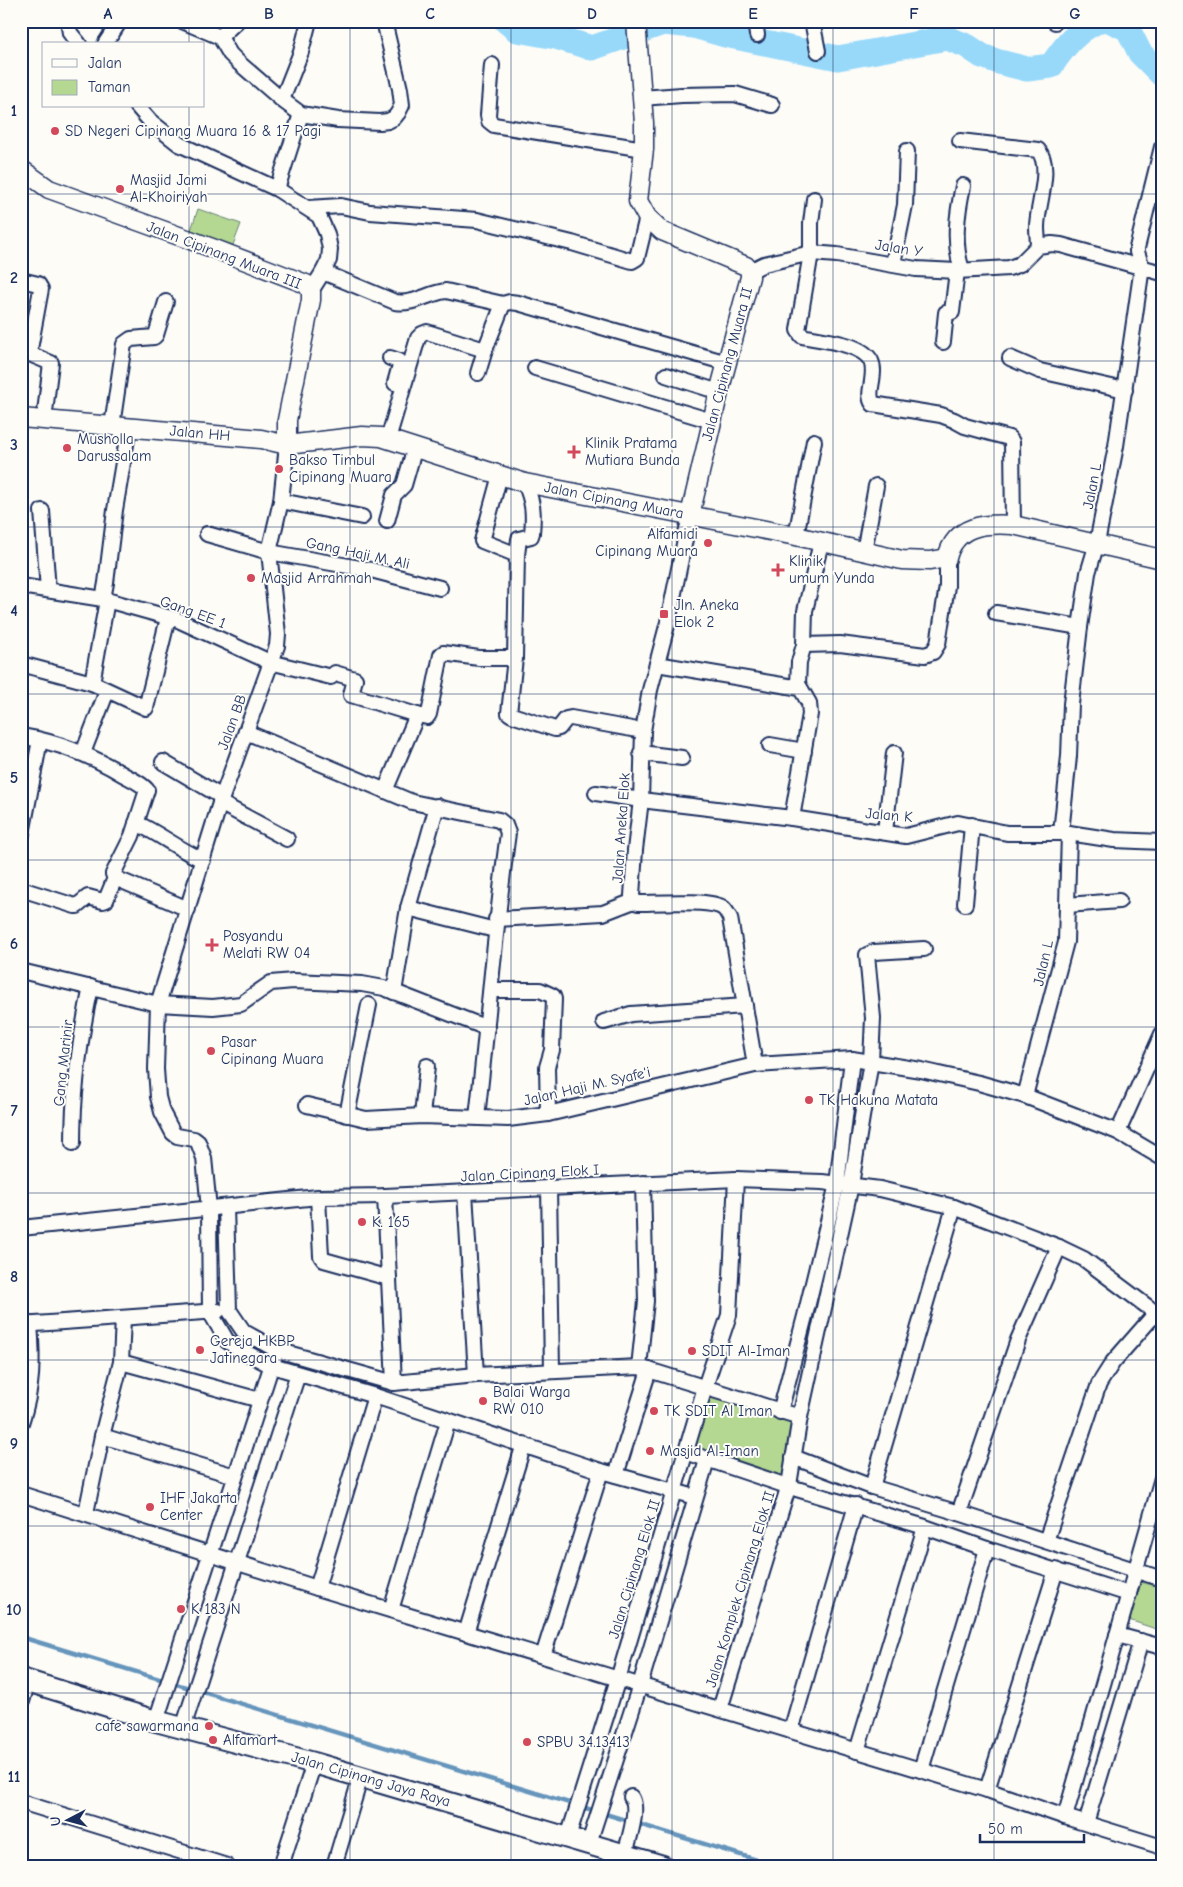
<svg xmlns="http://www.w3.org/2000/svg" width="1183" height="1887" font-family="'Comic Neue',sans-serif">
	<style>
		.green { fill: #b4d792; stroke: #688378 }
		.lines { fill: none; stroke-linecap: round; stroke-linejoin: round }
		.stream { stroke: #6695bc; stroke-width: 4.5 }
		.river { stroke: #98d9fa; stroke-width: 25 }
		.minor-casing { stroke: #1b2f5e; stroke-width: 18 }
		.tertiary-casing { stroke: #1b2f5e; stroke-width: 21 }
		.secondary-casing { stroke: #1b2f5e; stroke-width: 24 }
		.minor { stroke: #fdfcf7; stroke-width: 14 }
		.tertiary { stroke: #fdfcf7; stroke-width: 18 }
		.secondary { stroke: #fdfcf7; stroke-width: 20 }
		.grid { fill: none; stroke: #1b2f5e; stroke-width: 1; stroke-opacity: 0.55 }
		.poi-dot { fill: #d1495b; stroke: #fdfcf7; stroke-width: 2 }
		.labels { text-anchor: middle; stroke-width: 4; stroke-linejoin: round; paint-order: stroke }
		.poi-label { font-size: 15px; fill: #1b2f5e; stroke: #fdfcf7; text-anchor: start }
		.street-label { font-size: 15px; fill: #1b2f5e; stroke: #fdfcf7 }
		.neatline { fill: none; stroke: #1b2f5e; stroke-width: 2 }
		.grid-label { font-size: 16px; text-anchor: middle; font-weight: bold; fill: #1b2f5e }
	</style>
	<rect width="100%" height="100%" fill="#fdfcf7"/>
	<filter id="ink" filterUnits="userSpaceOnUse"><feTurbulence type="fractalNoise" baseFrequency=".02" numOctaves="2"/><feDisplacementMap in="SourceGraphic" scale="10" xChannelSelector="R" yChannelSelector="G"/><feConvolveMatrix kernelMatrix="1 2 1 2 8 2 1 2 1" color-interpolation-filters="sRGB"/></filter>
	<g filter="url(#ink)">
		<g class="green">
			<path d="M511,21H566L567,34L519,27Z"/>
			<path d="M198,209L241,224L233,245L191,230Z"/>
			<path d="M707,1387L800,1419L786,1482L689,1451Z"/>
			<path d="M1141,1582L1162,1588V1631L1129,1620Z"/>
		</g>
		<g class="lines">
			<path class="stream" d="M21,1637L777,1866"/>
			<g class="river">
				<path d="M506,21L517,30L556,37L592,48L663,23L694,26L725,35L838,58L947,38L967,46L982,56L999,62L1027,69L1051,66C1064,47 1076,31 1098,21"/>
				<path d="M1111,21L1128,29L1140,53L1162,75"/>
			</g>
			<defs>
				<g id="minor">
					<path d="M68,21L70,33L79,44"/>
					<path d="M182,21L220,37L230,54L239,63L282,100L301,52L309,21"/>
					<path d="M755,21L757,35"/>
					<path d="M812,21L818,51"/>
					<path d="M1055,22V21"/>
					<path d="M220,37L237,21"/>
					<path d="M105,44L120,21"/>
					<path d="M492,65L488,115L489,121L494,125L644,149"/>
					<path d="M641,98L682,95L735,94L772,105"/>
					<path d="M282,100L301,114L338,120L380,122L388,121L394,118L398,113L402,105L400,89L384,21"/>
					<path d="M137,106L150,121L179,144L277,189L319,216L327,234L330,249L329,260L323,272L311,291"/>
					<path d="M960,141L1038,150C1053,167 1037,205 1037,227C1037,233 1038,240 1038,246"/>
					<path d="M277,189L301,114"/>
					<path d="M814,199L811,223V253L798,330L802,336C820,340 862,343 871,361C874,367 873,374 872,381C871,388 868,397 873,404L941,415L954,420L965,426L1009,438L1012,442L1013,525"/>
					<path d="M308,208L341,206L370,212L477,220L572,243L632,261L637,258L647,217"/>
					<path d="M893,264L905,205L907,151"/>
					<path d="M962,270C953,243 957,214 963,186"/>
					<path d="M750,271L764,264L811,253L837,255L916,269L957,271L1009,268L1020,264L1038,246L1052,244L1061,245L1162,273"/>
					<path d="M323,272L395,302C414,305 428,293 446,291L503,304L510,302L518,303L727,363"/>
					<path d="M21,280L38,284L41,289L30,349L32,355L51,363L44,420"/>
					<path d="M943,342L946,313L952,312L957,271"/>
					<path d="M390,358L399,361L400,365L395,383"/>
					<path d="M1010,358L1040,371L1125,390"/>
					<path d="M535,368L712,421"/>
					<path d="M478,373L485,350"/>
					<path d="M666,375L719,392"/>
					<path d="M112,426L124,344L131,339L154,337L156,335L166,302"/>
					<path d="M388,439L418,338L422,334L427,332L485,350L503,304"/>
					<path d="M287,445L281,501L269,552L278,634L277,646L220,803L158,1004L156,1069L158,1097L162,1112L173,1133L177,1136L194,1139L198,1142L204,1158L209,1209L210,1312L227,1341L239,1349L272,1366L375,1396L601,1471L695,1497"/>
					<path d="M500,475L482,541L517,555"/>
					<path d="M525,483C533,502 534,513 532,533L531,536L519,539L517,555L515,658L509,713L512,715L555,729L559,728L566,719L571,718L643,731"/>
					<path d="M281,501L362,517"/>
					<path d="M42,511L48,590"/>
					<path d="M387,521L394,495L404,485L415,447"/>
					<path d="M207,534L269,552L371,570L440,588"/>
					<path d="M796,536L814,441"/>
					<path d="M864,552L876,486"/>
					<path d="M21,586L103,599L178,620L270,662L331,677L335,673L355,679L351,695L417,715"/>
					<path d="M103,599L106,583L115,510L129,427"/>
					<path d="M996,613L1080,627"/>
					<path d="M804,645L840,644L925,655L933,652L938,644L947,586V558"/>
					<path d="M21,664L92,683L146,708L168,618"/>
					<path d="M657,664L800,688"/>
					<path d="M92,683L107,600"/>
					<path d="M246,732L412,802L499,820L505,825L508,833C495,928 488,1022 477,1117"/>
					<path d="M21,736C58,742 91,755 124,775C131,779 141,783 147,790L132,836L113,874L115,878L106,900L103,901L88,897L77,906H75L21,889"/>
					<path d="M770,745L804,751"/>
					<path d="M83,753L107,691"/>
					<path d="M641,753L682,758"/>
					<path d="M163,762L222,797"/>
					<path d="M385,791L417,715L427,717L429,714L441,655L443,653L479,658H515"/>
					<path d="M596,793L641,800L792,818L906,836L958,823L1007,833H1069L1114,840L1162,842"/>
					<path d="M220,803L287,839"/>
					<path d="M792,818L810,714L809,703L798,684L799,662L804,645L805,611L821,542"/>
					<path d="M136,823C159,833 179,850 203,860"/>
					<path d="M885,832L894,753"/>
					<path d="M1061,833L1069,756L1071,704L1080,627L1088,573L1097,543L1116,446L1142,267L1137,252V248L1162,147"/>
					<path d="M21,839L40,740"/>
					<path d="M115,878L188,909"/>
					<path d="M634,901L632,896L635,850L641,800L643,731L650,690L668,622L690,515"/>
					<path d="M634,901L638,903C655,903 711,899 723,908C726,910 728,915 730,918L755,1065"/>
					<path d="M965,904L972,825"/>
					<path d="M1067,905L1119,901"/>
					<path d="M408,908L495,930"/>
					<path d="M496,919L603,913L634,901"/>
					<path d="M21,971L158,1004L213,1007L241,1004L271,983L293,981L362,984L384,988L487,1028"/>
					<path d="M491,990H540L553,996L554,999L552,1050L547,1067L548,1114"/>
					<path d="M394,992L408,908L437,806"/>
					<path d="M604,1022L631,1014L745,1006"/>
					<path d="M1025,1096L1066,942L1069,833"/>
					<path d="M307,1105L366,1119L422,1116L508,1119L548,1114L755,1065L852,1059L921,1070L979,1083L1025,1096L1118,1132L1162,1158"/>
					<path d="M347,1115L369,1005"/>
					<path d="M422,1116L427,1066"/>
					<path d="M1118,1132L1162,1034"/>
					<path d="M73,1143C73,1091 80,1038 91,987"/>
					<path d="M549,1187L552,1370"/>
					<path d="M465,1192L476,1375"/>
					<path d="M385,1196L394,1383"/>
					<path d="M318,1197L321,1256L324,1260L389,1278"/>
					<path d="M226,1207L229,1310L244,1332L277,1350L394,1383L476,1375L639,1367L800,1417"/>
					<path d="M21,1228L318,1197L385,1196L736,1179L822,1182L880,1189L954,1207L1059,1247L1084,1259L1148,1307L1162,1320"/>
					<path d="M21,1325L218,1311"/>
					<path d="M121,1362L260,1400"/>
					<path d="M639,1367L646,1301L643,1183"/>
					<path d="M780,1412L805,1316L837,1184L852,1059"/>
					<path d="M21,1423C33,1388 33,1360 30,1324"/>
					<path d="M102,1436L235,1476"/>
					<path d="M686,1452L790,1487"/>
					<path d="M793,1457L872,1487L959,1513L1162,1579"/>
					<path d="M616,1475L649,1370"/>
					<path d="M789,1485L800,1417L851,1185L871,1061L873,1018L867,955L874,952L924,949"/>
					<path d="M790,1487L925,1527L987,1549L1129,1594"/>
					<path d="M872,1487L954,1207"/>
					<path d="M21,1494L317,1588L987,1790L1065,1817L1162,1847"/>
					<path d="M86,1513L102,1436L121,1362L123,1318"/>
					<path d="M959,1513L1018,1340L1059,1247"/>
					<path d="M1046,1541L1099,1384L1113,1362L1155,1314"/>
					<path d="M317,1588L375,1396"/>
					<path d="M391,1610L448,1421"/>
					<path d="M466,1633L524,1444"/>
					<path d="M1117,1635L1162,1647"/>
					<path d="M543,1656L601,1471"/>
					<path d="M21,1705L28,1681"/>
					<path d="M720,1709L788,1488L790,1487"/>
					<path d="M156,1721L274,1358"/>
					<path d="M183,1728L298,1374"/>
					<path d="M791,1731L856,1505"/>
					<path d="M857,1751L925,1527"/>
					<path d="M921,1770L987,1549"/>
					<path d="M987,1790L1056,1570"/>
					<path d="M21,1802L227,1866"/>
					<path d="M1065,1817L1162,1478"/>
					<path d="M1086,1823L1141,1641"/>
					<path d="M568,1837L618,1679L706,1384L729,1315L736,1179"/>
					<path d="M589,1843L640,1685L707,1460"/>
					<path d="M625,1854C628,1842 640,1808 631,1797"/>
					<path d="M281,1866L314,1763"/>
					<path d="M334,1866L361,1776"/>
				</g>
				<g id="tertiary">
					<path d="M636,21L644,123V149L638,201L647,217L662,231L746,266L750,271V277L719,392L690,515"/>
					<path d="M21,169L49,189L215,249L306,284L311,291V300L287,420V445"/>
					<path d="M21,418L261,439L287,445L362,436L381,437L525,483L796,536L902,560L930,561L947,558C955,525 985,523 1013,525L1162,559"/>
				</g>
				<path id="secondary" d="M21,1679L156,1721L314,1763L663,1866"/>
			</defs>
			<use href="#minor" class="minor-casing"/>
			<use href="#tertiary" class="tertiary-casing"/>
			<use href="#secondary" class="secondary-casing"/>
			<use href="#minor" class="minor"/>
			<use href="#tertiary" class="tertiary"/>
			<use href="#secondary" class="secondary"/>
		</g>
	</g>
	<path class="grid" d="M189,21V44M350,21V1866M511,21V1866M672,21V1866M833,21V1866M994,21V1866M189,106V1866M21,194H1162M21,361H1162M21,527H1162M21,694H1162M21,860H1162M21,1027H1162M21,1193H1162M21,1360H1162M21,1526H1162M21,1693H1162"/>
	<g class="poi-dot">
		<circle cx="55" cy="131" r="5"/>
		<circle cx="120" cy="189" r="5"/>
		<circle cx="67" cy="448" r="5"/>
		<path d="M571.5 444.5h5v5h5v5h-5v5h-5v-5h-5v-5h5z"/>
		<circle cx="279" cy="469" r="5"/>
		<circle cx="708" cy="543" r="5"/>
		<path d="M775.5 562.5h5v5h5v5h-5v5h-5v-5h-5v-5h5z"/>
		<circle cx="251" cy="578" r="5"/>
		<rect x="659" y="609" width="10" height="10" rx="2.5"/>
		<path d="M209.5 937.5h5v5h5v5h-5v5h-5v-5h-5v-5h5z"/>
		<circle cx="211" cy="1051" r="5"/>
		<circle cx="809" cy="1100" r="5"/>
		<circle cx="362" cy="1222" r="5"/>
		<circle cx="200" cy="1350" r="5"/>
		<circle cx="692" cy="1351" r="5"/>
		<circle cx="483" cy="1401" r="5"/>
		<circle cx="654" cy="1411" r="5"/>
		<circle cx="650" cy="1451" r="5"/>
		<circle cx="150" cy="1507" r="5"/>
		<circle cx="181" cy="1609" r="5"/>
		<circle cx="209" cy="1726" r="5"/>
		<circle cx="213" cy="1740" r="5"/>
		<circle cx="527" cy="1742" r="5"/>
	</g>
	<g class="labels">
		<g class="poi-label">
			<text x="65" y="136">SD Negeri Cipinang Muara 16 &amp; 17 Pagi</text>
			<text x="130" y="185">Masjid Jami<tspan x="130" dy="17">Al-Khoiriyah</tspan></text>
			<text x="77" y="444">Musholla<tspan x="77" dy="17">Darussalam</tspan></text>
			<text x="585" y="448">Klinik Pratama<tspan x="585" dy="17">Mutiara Bunda</tspan></text>
			<text x="289" y="465">Bakso Timbul<tspan x="289" dy="17">Cipinang Muara</tspan></text>
			<text x="698" y="539" text-anchor="end">Alfamidi<tspan x="698" dy="17">Cipinang Muara</tspan></text>
			<text x="789" y="566">Klinik<tspan x="789" dy="17">umum Yunda</tspan></text>
			<text x="261" y="583">Masjid Arrahmah</text>
			<text x="674" y="610">Jln. Aneka<tspan x="674" dy="17">Elok 2</tspan></text>
			<text x="223" y="941">Posyandu<tspan x="223" dy="17">Melati RW 04</tspan></text>
			<text x="221" y="1047">Pasar<tspan x="221" dy="17">Cipinang Muara</tspan></text>
			<text x="819" y="1105">TK Hakuna Matata</text>
			<text x="372" y="1227">K. 165</text>
			<text x="210" y="1346">Gereja HKBP<tspan x="210" dy="17">Jatinegara</tspan></text>
			<text x="702" y="1356">SDIT Al-Iman</text>
			<text x="493" y="1397">Balai Warga<tspan x="493" dy="17">RW 010</tspan></text>
			<text x="664" y="1416">TK SDIT Al Iman</text>
			<text x="660" y="1456">Masjid Al-Iman</text>
			<text x="160" y="1503">IHF Jakarta<tspan x="160" dy="17">Center</tspan></text>
			<text x="191" y="1614">K 183 N</text>
			<text x="199" y="1731" text-anchor="end">cafe sawarmana</text>
			<text x="223" y="1745">Alfamart</text>
			<text x="537" y="1747">SPBU 34.13413</text>
		</g>
		<g class="street-label">
			<text transform="translate(899 248) rotate(9)" y="5">Jalan Y</text>
			<text transform="translate(224 255) rotate(21)" y="5">Jalan Cipinang Muara III</text>
			<text transform="translate(727 364) rotate(-75)" y="5">Jalan Cipinang Muara II</text>
			<text transform="translate(200 433) rotate(5)" y="5">Jalan HH</text>
			<text transform="translate(1092 486) rotate(-79)" y="5">Jalan L</text>
			<text transform="translate(614 500) rotate(11)" y="5">Jalan Cipinang Muara</text>
			<text transform="translate(358 553) rotate(12)" y="5">Gang Haji M. Ali</text>
			<text transform="translate(193 612) rotate(20)" y="5">Gang EE 1</text>
			<text transform="translate(232 722) rotate(-70)" y="5">Jalan BB</text>
			<text transform="translate(889 815) rotate(5)" y="5">Jalan K</text>
			<text transform="translate(621 828) rotate(-86)" y="5">Jalan Aneka Elok</text>
			<text transform="translate(1043 963) rotate(-77)" y="5">Jalan L</text>
			<text transform="translate(63 1063) rotate(-84)" y="5">Gang Marinir</text>
			<text transform="translate(587 1086) rotate(-13)" y="5">Jalan Haji M. Syafe'i</text>
			<text transform="translate(530 1173) rotate(-3)" y="5">Jalan Cipinang Elok I</text>
			<text transform="translate(634 1569) rotate(-73)" y="5">Jalan Cipinang Elok II</text>
			<text transform="translate(740 1589) rotate(-73)" y="5">Jalan Komplek Cipinang Elok II</text>
			<text transform="translate(371 1779) rotate(16)" y="5">Jalan Cipinang Jaya Raya</text>
		</g>
	</g>
	<rect width="1183" height="1887" fill="none" stroke="#fdfcf7" stroke-width="55"/>
	<rect x="42" y="42" width="162" height="65" fill="#fdfcf7" stroke="#a3aaba"/>
	<rect x="52" y="59" width="25" height="8" fill="#fdfcf7" stroke="#a3aaba"/>
	<text x="88" y="68" font-size="15" fill="#1b2f5e">Jalan</text>
	<rect x="52" y="80" width="25" height="15" fill="#b4d792" stroke="#a3aaba"/>
	<text x="88" y="92" font-size="15" fill="#1b2f5e">Taman</text>
	<g transform="translate(68 1820) rotate(264)" stroke="#fdfcf7" stroke-width="4" paint-order="stroke">
	<path d="M0-4L9 19L0 12L-9 19Z" fill="#1b2f5e"/>
	<text y="-8" font-size="14" font-weight="bold" text-anchor="middle" fill="#1b2f5e">U</text>
	</g>
	<path d="M980 1834v8h104v-8" fill="none" stroke="#1b2f5e" stroke-width="2.5"/>
	<text x="988" y="1834" font-size="15" fill="#1b2f5e" stroke="#fdfcf7" stroke-width="4" paint-order="stroke">50 m</text>
	<rect x="28" y="28" width="1128" height="1832" class="neatline"/>
	<g class="grid-label">
		<text x="108" y="19">A</text>
		<text x="269" y="19">B</text>
		<text x="430" y="19">C</text>
		<text x="592" y="19">D</text>
		<text x="753" y="19">E</text>
		<text x="914" y="19">F</text>
		<text x="1075" y="19">G</text>
		<text x="14" y="116">1</text>
		<text x="14" y="283">2</text>
		<text x="14" y="450">3</text>
		<text x="14" y="616">4</text>
		<text x="14" y="783">5</text>
		<text x="14" y="949">6</text>
		<text x="14" y="1116">7</text>
		<text x="14" y="1282">8</text>
		<text x="14" y="1449">9</text>
		<text x="14" y="1615">10</text>
		<text x="14" y="1782">11</text>
	</g>
</svg>
